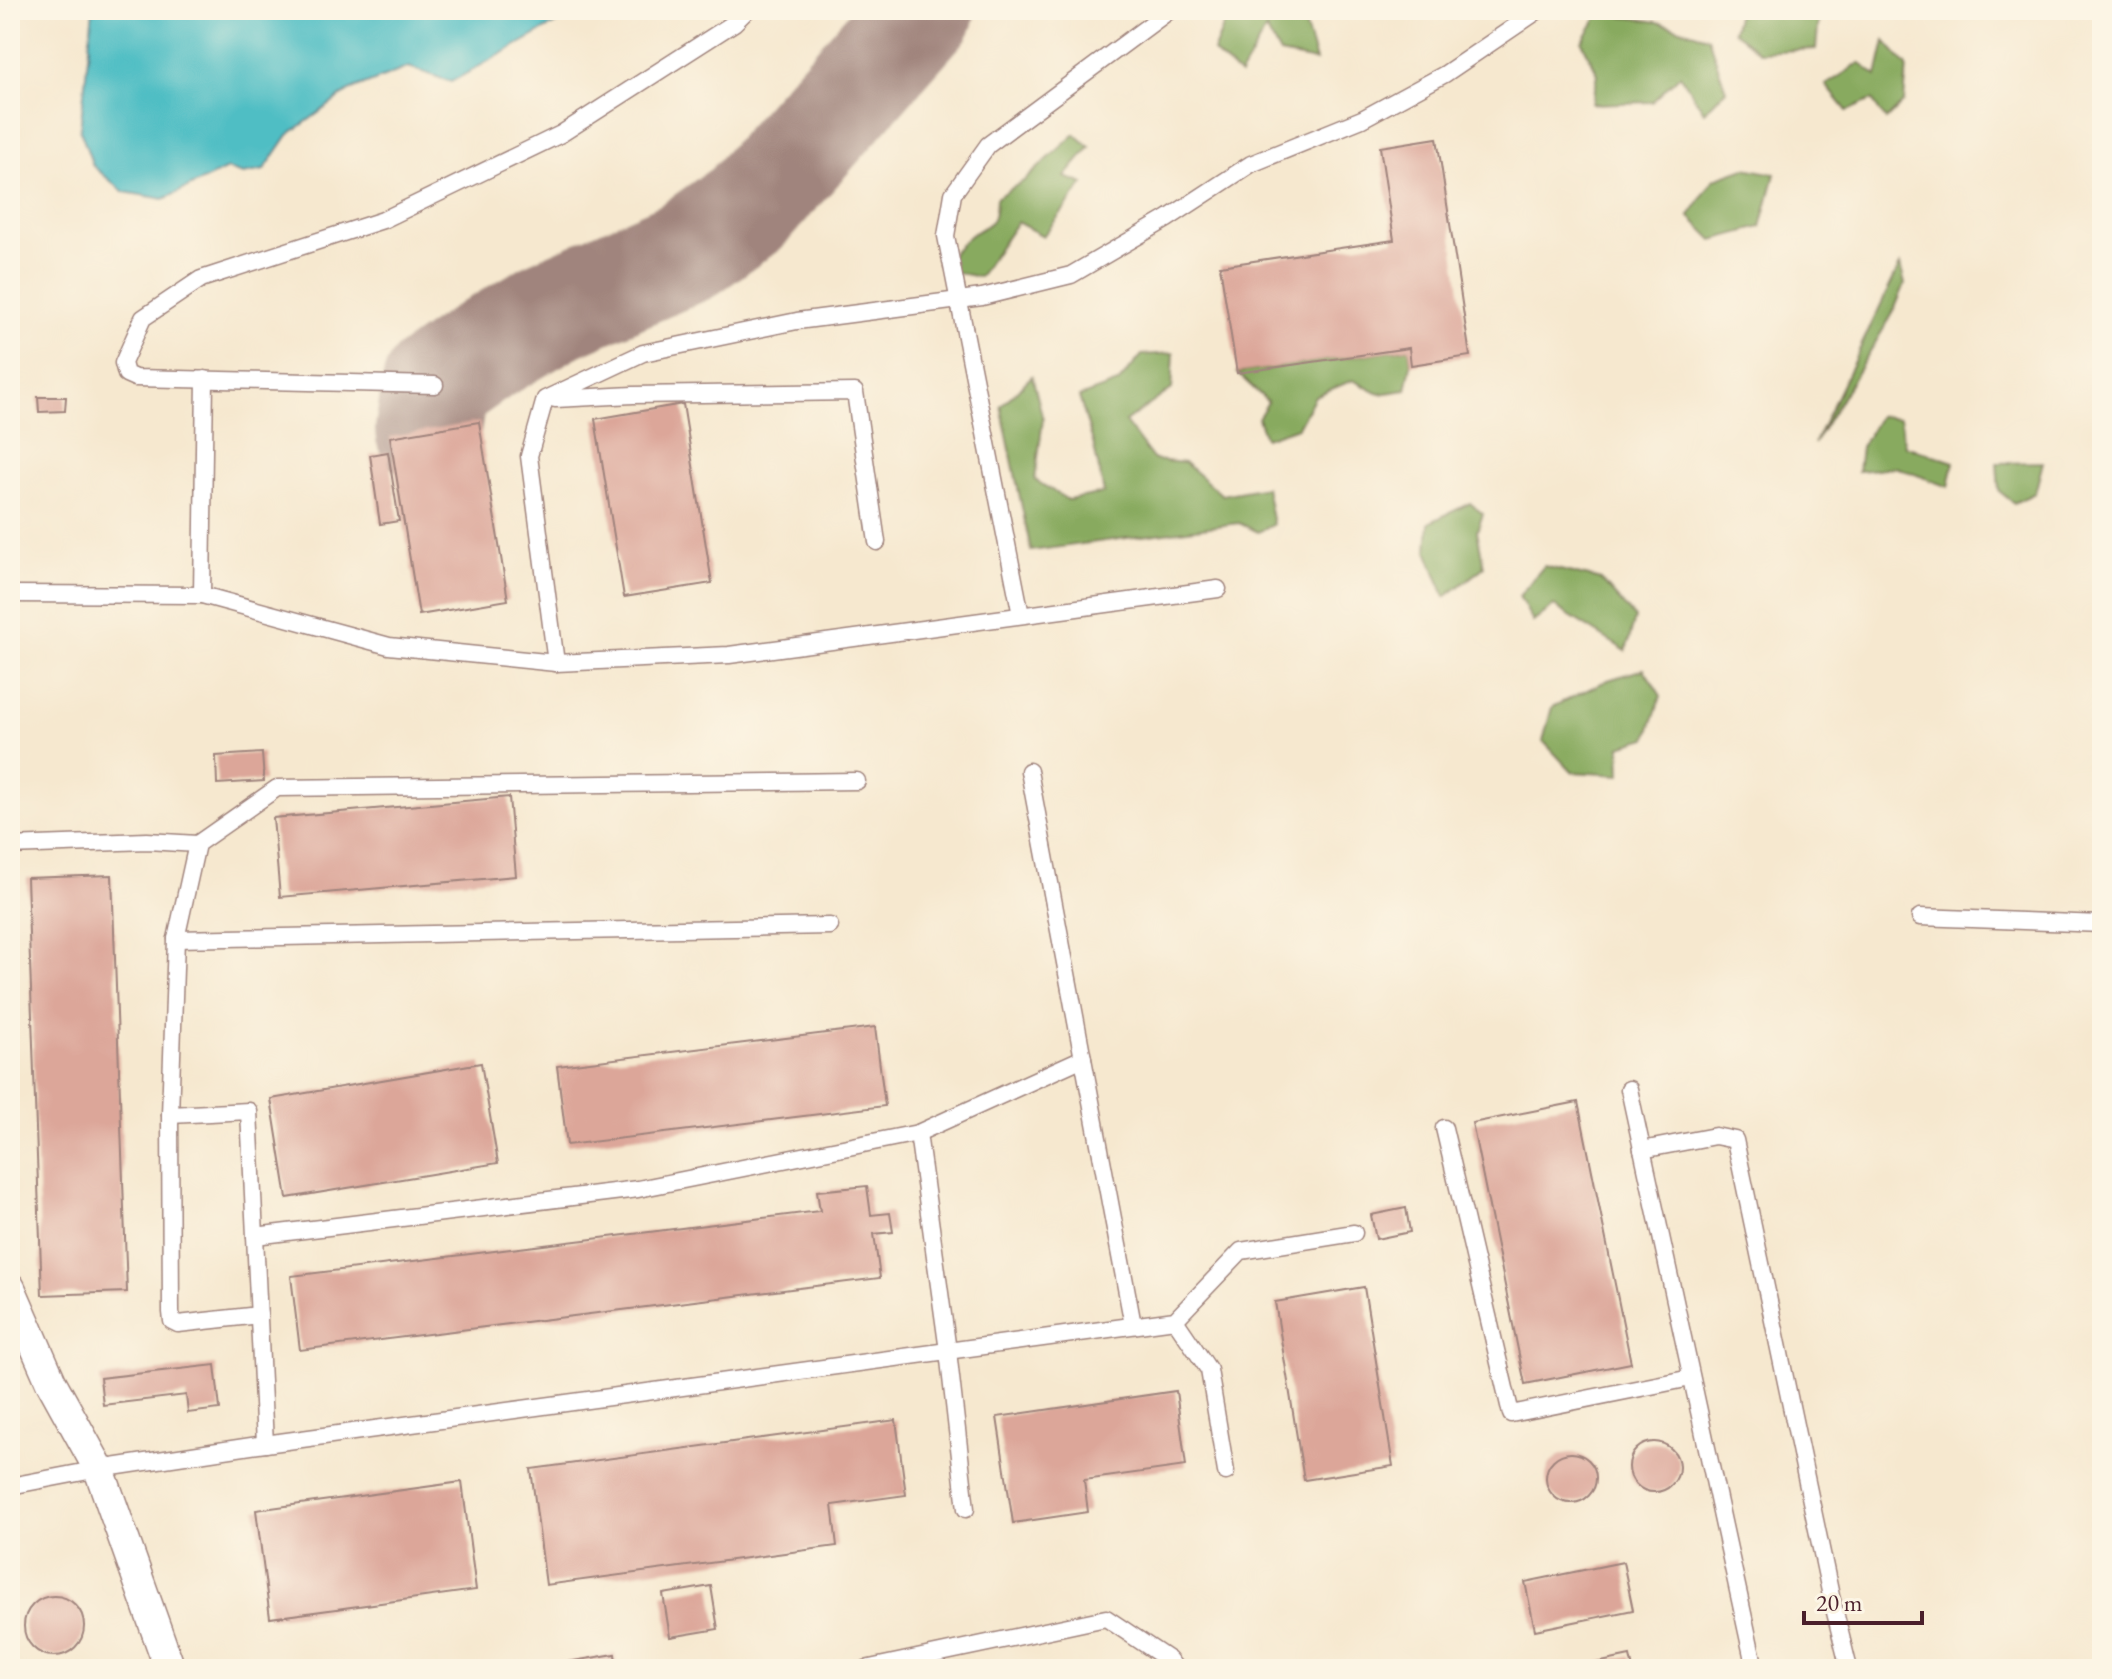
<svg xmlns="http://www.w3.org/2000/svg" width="2112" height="1679" font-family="'EB Garamond',serif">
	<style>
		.forest { fill: #88aa5e; stroke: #696444; stroke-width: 2 }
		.water { fill: #4fbec4; stroke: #4c6e78; stroke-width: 2 }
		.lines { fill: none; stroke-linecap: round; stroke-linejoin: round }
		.taxiway { stroke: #a0847d; stroke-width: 106 }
		.building { fill: #dca699 }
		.service-casing { stroke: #a0847d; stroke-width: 19 }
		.minor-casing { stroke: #a0847d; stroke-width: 33 }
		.service { stroke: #fff; stroke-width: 16 }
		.minor { stroke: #fff; stroke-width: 30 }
	</style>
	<rect width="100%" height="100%" fill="#fcf5e5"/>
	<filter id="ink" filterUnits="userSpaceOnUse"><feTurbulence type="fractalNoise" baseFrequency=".0125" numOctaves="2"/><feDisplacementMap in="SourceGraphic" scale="16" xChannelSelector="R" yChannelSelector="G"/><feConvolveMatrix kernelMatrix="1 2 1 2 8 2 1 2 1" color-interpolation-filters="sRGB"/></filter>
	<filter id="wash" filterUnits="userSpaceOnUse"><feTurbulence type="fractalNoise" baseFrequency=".006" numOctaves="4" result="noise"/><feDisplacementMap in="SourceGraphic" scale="32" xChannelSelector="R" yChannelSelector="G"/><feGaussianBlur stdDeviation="1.8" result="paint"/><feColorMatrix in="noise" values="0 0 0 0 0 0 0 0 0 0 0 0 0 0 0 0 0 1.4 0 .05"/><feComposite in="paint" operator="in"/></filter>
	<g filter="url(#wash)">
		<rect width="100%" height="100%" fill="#f6e8cf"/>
		<g class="forest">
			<path d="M1230,10H1301L1316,61L1280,54L1266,29L1240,75L1213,52Z"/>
			<path d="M1739,10H1802L1819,17L1816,49L1759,52L1733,31Z"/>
			<path d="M1600,13L1658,22L1708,37L1726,90L1704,112L1680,75L1652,102L1592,104L1598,74L1582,42Z"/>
			<path d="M1885,41L1907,66L1904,102L1886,120L1872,100L1847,111L1826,85L1860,63L1877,76Z"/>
			<path d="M1075,134L1090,147L1065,177L1084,184L1043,236L1017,222L979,277L954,272L947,259C955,251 963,240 972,234C992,221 995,226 996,198L1025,180Z"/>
			<path d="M1745,168L1775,174L1761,227L1713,240L1689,216L1714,179Z"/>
			<path d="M1900,265L1905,284L1892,315L1814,444Z"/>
			<path d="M1409,348L1411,365L1406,390L1379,394L1353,380L1315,396L1298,427L1265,438L1258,418L1268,402L1237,373Z"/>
			<path d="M1174,353L1172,389L1125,422L1154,460L1185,463L1222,495L1266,487L1273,525L1258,532L1239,523L1031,551L1001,406L1032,376L1043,419L1035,480L1068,500L1104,493L1093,442L1079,397L1118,383L1142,355Z"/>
			<path d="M1879,416L1900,418L1905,446L1954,462L1949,487L1896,467L1858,471L1861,447Z"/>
			<path d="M2043,462L2035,493L2014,503L1999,491L1997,463Z"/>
			<path d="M1470,503L1483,514L1477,531L1484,567L1445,597L1427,551L1429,523Z"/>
			<path d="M1544,566L1601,580L1635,618L1626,651L1554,606L1533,622L1519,596Z"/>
			<path d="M1644,669L1661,696L1647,738L1620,746L1621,775L1572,772L1543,741L1552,707L1608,680Z"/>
		</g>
		<path class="water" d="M93,10H580L451,82L409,67L349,91L288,135L264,170L243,174L227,169L164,199L124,192L93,166L80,130Z"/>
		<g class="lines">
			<path class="taxiway" d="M428,430L435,385L485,350L551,311L687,251L746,209L922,10"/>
		</g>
		<g id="blocks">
			<g class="building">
				<path d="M1437,138L1470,356L1411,365L1409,348L1237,373L1220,266L1394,240L1380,147Z"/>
				<path d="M38,397H66L65,411L39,412Z"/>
				<path d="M683,404L712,583L624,597L595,419Z"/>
				<path d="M479,422L508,600L419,615L390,437Z"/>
				<path d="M388,452L399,521L380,524L370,455Z"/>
				<path d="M262,753L264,781L217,784L216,756Z"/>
				<path d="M509,797L516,876L280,897L273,818Z"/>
				<path d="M112,875L127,1292L42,1295L27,878Z"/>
				<path d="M875,1027L885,1106L567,1145L557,1066Z"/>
				<path d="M481,1063L498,1163L287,1198L271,1099Z"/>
				<path d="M1578,1102L1631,1363L1525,1384L1472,1123Z"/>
				<path d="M867,1186L871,1215L890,1213L893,1232L874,1234L880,1278L300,1350L291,1276L820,1211L817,1191Z"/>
				<path d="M1406,1208L1410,1232L1376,1239L1371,1215Z"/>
				<path d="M1364,1287L1393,1466L1304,1480L1275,1302Z"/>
				<path d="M215,1365L220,1409L188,1413L186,1395L103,1405L100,1378Z"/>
				<path d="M1176,1391L1186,1466L1084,1480L1088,1512L1013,1523L997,1417Z"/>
				<path d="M896,1420L906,1495L832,1505L837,1546L546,1585L531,1469Z"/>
				<circle cx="1654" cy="1467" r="25"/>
				<circle cx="1571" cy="1478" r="25"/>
				<path d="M462,1482L476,1590L270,1618L256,1510Z"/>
				<path d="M1623,1562L1633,1610L1535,1630L1525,1582Z"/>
				<path d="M711,1586L718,1629L670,1637L663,1594Z"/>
				<circle cx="54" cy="1626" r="30"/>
				<path d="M615,1654L617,1669H538V1667Z"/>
				<path d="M1630,1656L1633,1669H1572V1668Z"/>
			</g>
		</g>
	</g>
	<g filter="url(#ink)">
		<use href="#blocks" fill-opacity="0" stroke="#a0847d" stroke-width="2"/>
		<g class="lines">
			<defs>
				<g id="service">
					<path d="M435,385L135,378L126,374L123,363L143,318L201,279L383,220L561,134L734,23L747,10"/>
					<path d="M555,399L633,395L855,392L877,542"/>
					<path d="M10,594L202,595L389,646L556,663L729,655L1218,589"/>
					<path d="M202,595L205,379"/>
					<path d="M1021,615L946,236L953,194L988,145L1170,10"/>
					<path d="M556,663L529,456L545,399L643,353L797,321L982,297L1071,275L1167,219L1251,164L1362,119L1445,74L1539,10"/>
					<path d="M1029,771L1133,1325"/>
					<path d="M10,846L147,841L197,844"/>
					<path d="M1920,917L2102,924"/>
					<path d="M176,939L830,926"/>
					<path d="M1629,1089L1755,1669"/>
					<path d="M170,1115L249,1111L265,1444"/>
					<path d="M1444,1128L1511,1414L1691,1378"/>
					<path d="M918,1133L948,1351L966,1509"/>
					<path d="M1642,1150L1715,1136L1735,1140L1831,1596L1849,1669"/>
					<path d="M255,1236L638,1189L918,1133L1083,1058"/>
					<path d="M259,1315L178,1324L172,1321L171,1312L170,1115L176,939L197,844L277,788L857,781"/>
					<path d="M1175,1320L1209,1370L1226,1472"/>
					<path d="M10,1486L99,1469L265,1444L1175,1320L1241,1251L1354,1233"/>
					<path d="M865,1669L1106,1618L1169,1660L1176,1669"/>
				</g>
				<path id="minor" d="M10,1288L51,1382L99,1469L170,1669"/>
			</defs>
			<use href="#service" class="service-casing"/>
			<use href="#minor" class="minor-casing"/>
			<use href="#service" class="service"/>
			<use href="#minor" class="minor"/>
		</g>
	</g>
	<rect width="2112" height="1679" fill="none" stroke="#fcf5e5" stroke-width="40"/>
	<path d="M1804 1611v12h118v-12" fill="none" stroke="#4a1f2b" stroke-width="4"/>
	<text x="1816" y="1611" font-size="24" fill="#4a1f2b" stroke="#fcf5e5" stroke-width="6" paint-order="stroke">20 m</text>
</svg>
